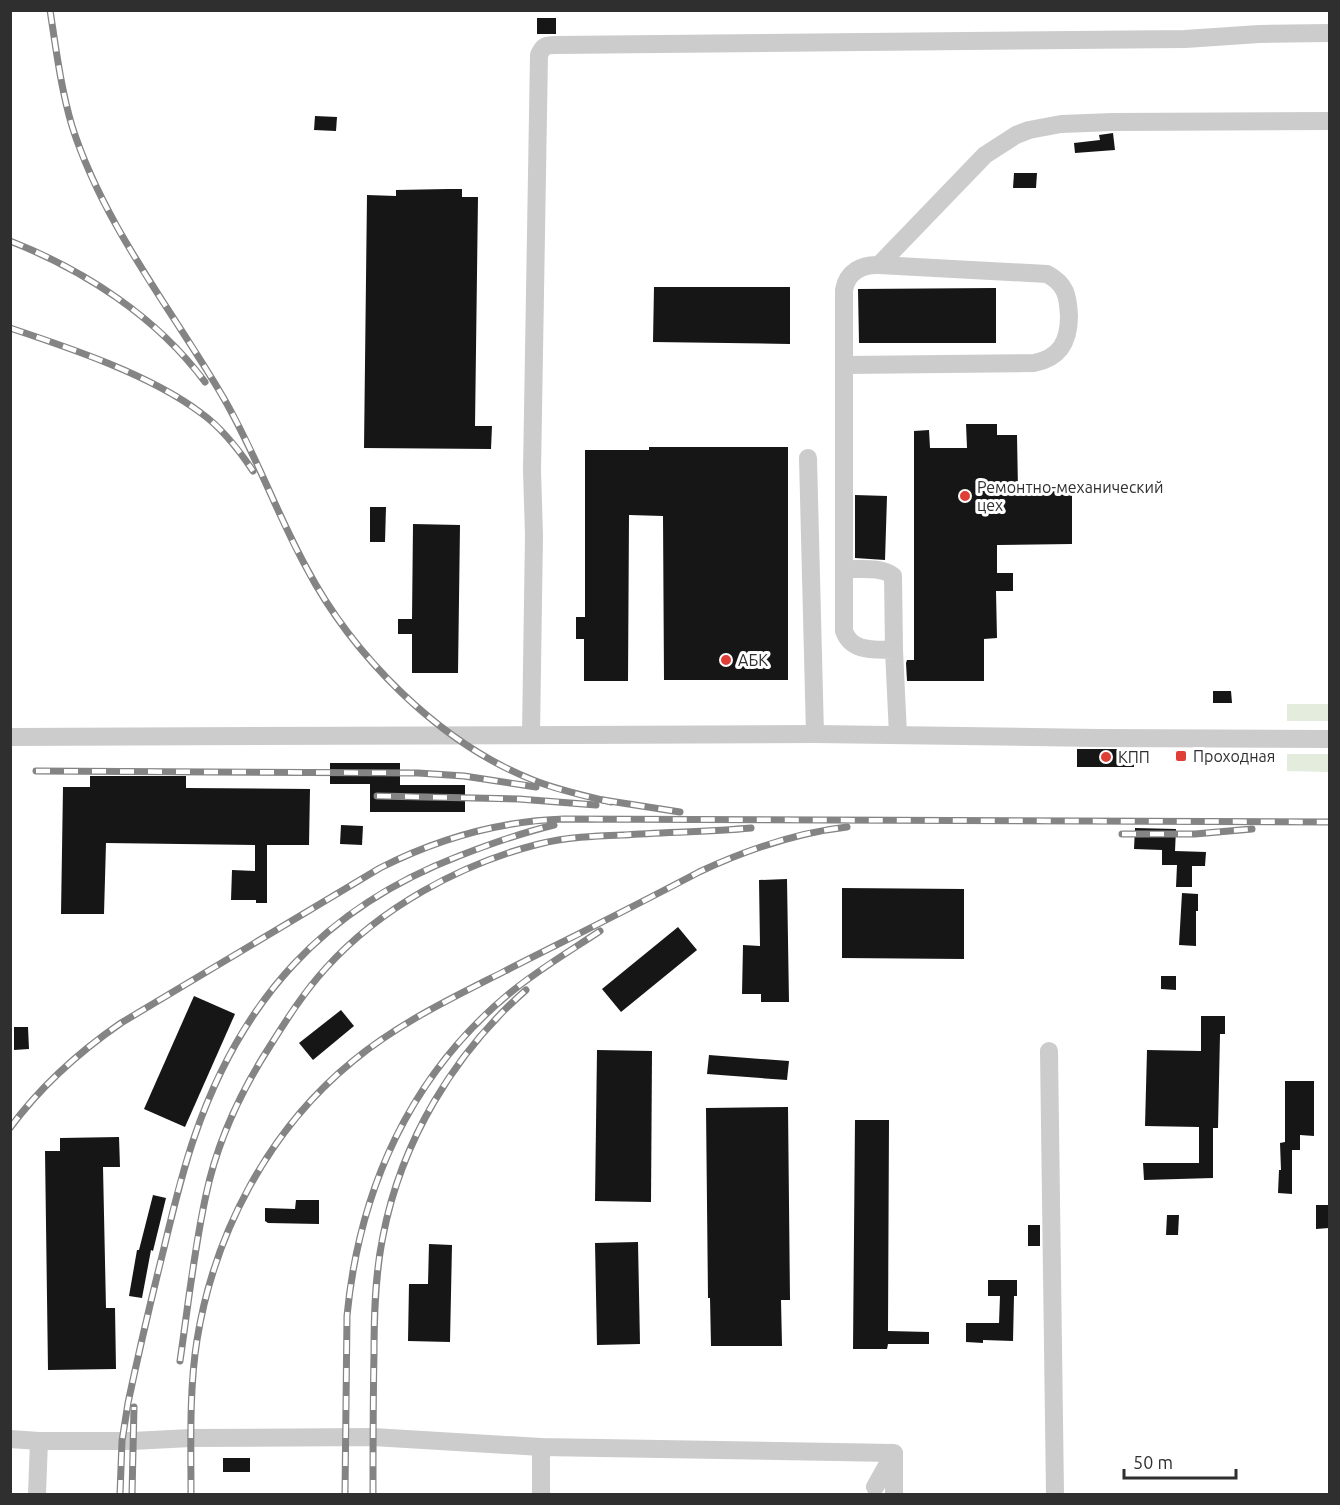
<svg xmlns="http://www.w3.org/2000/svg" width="1340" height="1505" font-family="Ubuntu,sans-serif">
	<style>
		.green { fill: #e3ecdd }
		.building { fill: #161616 }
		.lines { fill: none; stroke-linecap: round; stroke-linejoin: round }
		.minor { stroke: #ccc; stroke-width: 18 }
		.rail-casing { stroke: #848484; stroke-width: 7 }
		.rail { stroke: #fff; stroke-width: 4.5; stroke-dasharray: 14; stroke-linecap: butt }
		.poi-dot { fill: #e03f37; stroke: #fff; stroke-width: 2 }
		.labels { text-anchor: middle; stroke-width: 6; stroke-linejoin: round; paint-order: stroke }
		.poi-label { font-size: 16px; fill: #2f2f2f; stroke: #fff; text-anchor: start }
	</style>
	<rect width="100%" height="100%" fill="#fff"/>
	<g class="green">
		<rect x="1287" y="704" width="42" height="17"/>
		<path d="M1287,754H1329V772L1287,771Z"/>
	</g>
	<g class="building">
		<rect x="537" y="18" width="19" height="16"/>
		<path d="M315,116L337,117L336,131L314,130Z"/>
		<path d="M1113,133L1115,150L1075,153L1074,143L1100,140L1099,135Z"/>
		<path d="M1014,173H1037L1036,188H1013Z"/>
		<path d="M448,189H462V197H478L475,426H492L491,449L364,448L367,195L396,196V190Z"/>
		<path d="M654,287H790V344L653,342Z"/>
		<path d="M996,288V343H859L858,289Z"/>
		<path d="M966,424H997V435H1017L1018,490H1072V544L997,545V573H1013V591H996L997,638L984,639V681H907L906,663L907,660H914V431L929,430L930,448H967Z"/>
		<path d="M649,447H788V680H664L663,516L629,515L628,681H584V639H576V617H585V450H649Z"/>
		<path d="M855,495L887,496L885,560L855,558Z"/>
		<path d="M370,507H386L385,542H370Z"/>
		<path d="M413,524L460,525L458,673H412V634H398V619H412Z"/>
		<path d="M1213,691H1231L1232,703H1213Z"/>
		<rect x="1077" y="749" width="57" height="18"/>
		<path d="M330,763H400V785H465V812H370V784H330Z"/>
		<path d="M90,776H186V788L310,789L309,845H267V903H256V900H231L232,870L255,871V845L106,843L104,914H61L63,787H90Z"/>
		<path d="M341,825L363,826L362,845L340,844Z"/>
		<path d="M1135,828L1176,829L1175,851L1206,852L1205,866H1192V887H1176L1177,865H1162V850L1134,849Z"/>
		<path d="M787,879L789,1002H761V994H742L743,945L760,946L759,880Z"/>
		<path d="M842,888L964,889V959L842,958Z"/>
		<path d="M1182,893L1198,894V911H1196V946L1179,945Z"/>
		<path d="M678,927L697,950L621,1012L602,989Z"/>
		<path d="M1161,976H1176V990L1161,989Z"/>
		<path d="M194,996L235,1014L185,1127L144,1109Z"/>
		<path d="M341,1010L354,1026L313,1060L299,1043Z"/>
		<path d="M1201,1016H1225V1034H1220L1218,1128H1213V1178L1144,1180L1143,1163H1199V1127L1145,1126L1147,1050L1201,1051Z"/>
		<path d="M14,1027H28L29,1049L14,1050Z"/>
		<path d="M597,1050L652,1051L651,1202L595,1201Z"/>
		<path d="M709,1055L789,1061L787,1080L707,1074Z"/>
		<path d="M1285,1081H1314V1136L1300,1135V1150H1292V1194L1278,1193L1279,1170H1281L1280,1143L1285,1142Z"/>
		<path d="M788,1107L790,1300H781L782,1346H711L710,1298H708L706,1108Z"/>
		<path d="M855,1120H889L888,1331L929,1332V1344H888L887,1349H853Z"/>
		<path d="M119,1137L120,1167H103L106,1308H115L116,1369L48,1370L45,1151H60V1138Z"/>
		<path d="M153,1195L166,1198L153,1251L151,1250L142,1298L129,1296L137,1250H139Z"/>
		<path d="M296,1200H319V1224L268,1223L265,1221V1208L295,1209Z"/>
		<path d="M1316,1205H1329V1228L1316,1229Z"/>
		<path d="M1167,1215H1179L1178,1235H1166Z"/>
		<rect x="1028" y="1225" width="12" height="21"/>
		<path d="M638,1242L640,1344L597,1345L595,1243Z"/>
		<path d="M429,1244L452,1245L450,1342L408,1341L409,1284H428Z"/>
		<path d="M988,1280H1017V1296H1014L1013,1341L983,1340V1343L966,1342V1323H999L1000,1296H988Z"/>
		<rect x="223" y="1458" width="27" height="14"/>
	</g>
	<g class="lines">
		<g class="minor">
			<path d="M845,365L1034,363C1060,358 1069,342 1069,316C1068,296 1066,284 1047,274L879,265"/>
			<path d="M808,458L815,734"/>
			<path d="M844,569C858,570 881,566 893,576L894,650"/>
			<path d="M531,734L534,535L532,471L539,55C543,46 546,45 555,45L1185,39L1259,34L1330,33"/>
			<path d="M898,735L894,650C875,649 852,653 844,631V290C847,272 862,264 879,265L985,155L1016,135L1029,130L1061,124L1113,122L1330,121"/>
			<path d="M10,737L815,734L1098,738L1330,739"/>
			<path d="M1049,1051L1055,1494"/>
			<path d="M10,1439L39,1441H132L191,1438L373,1437L541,1447L894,1453L875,1487"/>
			<path d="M894,1454V1494"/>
			<path d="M37,1494L39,1441"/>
			<path d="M541,1494V1447"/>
		</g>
		<defs>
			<g id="rail">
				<path d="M50,10C56,49 61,89 72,126C104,226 171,308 223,397C255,452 276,512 306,567C352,655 439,743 533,780C558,790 585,796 611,802"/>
				<path d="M10,241C84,270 157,317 205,382"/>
				<path d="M10,328C70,348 151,375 201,413C222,428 239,450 253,471"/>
				<path d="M36,771L418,773L464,776L536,787"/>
				<path d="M377,796L519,799L596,805"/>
				<path d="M603,800L680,812"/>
				<path d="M1122,834H1195L1252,829"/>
				<path d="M10,1128C40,1087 79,1052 121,1023L380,868C437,839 500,821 564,819L1330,822"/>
				<path d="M180,1361C188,1306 194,1250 206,1195C217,1142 241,1091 270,1046C287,1019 304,992 326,968C380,908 460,864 539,844C566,837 596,836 624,835C667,832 709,832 751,828"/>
				<path d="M120,1494L122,1441L128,1403C139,1351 151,1300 164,1248C173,1210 182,1172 195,1135C242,999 324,908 459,856C490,844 521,833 554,825"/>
				<path d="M132,1494L134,1407"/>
				<path d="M191,1494C191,1443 189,1391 197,1340C214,1234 268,1130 353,1061C399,1023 452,998 505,971C570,938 635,906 699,872C746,850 795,833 847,827"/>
				<path d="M345,1494L347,1316C359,1190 410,1075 510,993C538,970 570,951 600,931"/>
				<path d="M373,1494C373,1448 373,1401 374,1354C374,1315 375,1275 383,1236C401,1142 454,1053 526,990"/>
			</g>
		</defs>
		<use href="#rail" class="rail-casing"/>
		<use href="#rail" class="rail"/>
	</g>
	<g class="poi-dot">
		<circle cx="965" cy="496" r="6"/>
		<circle cx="726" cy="660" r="6"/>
		<rect x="1175" y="750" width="12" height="12" rx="3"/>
		<circle cx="1106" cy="757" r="6"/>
	</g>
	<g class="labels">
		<g class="poi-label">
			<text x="977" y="493">Ремонтно-механический<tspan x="977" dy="18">цех</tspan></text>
			<text x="738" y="666">АБК</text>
			<text x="1193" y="762">Проходная</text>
			<text x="1118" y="763">КПП</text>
		</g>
	</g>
	<rect width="1340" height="1505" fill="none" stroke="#2f2f2f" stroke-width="24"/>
	<path d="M1124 1469v9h112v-9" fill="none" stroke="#2f2f2f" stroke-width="3"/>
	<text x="1133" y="1469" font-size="18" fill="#2f2f2f" stroke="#ffffff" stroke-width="4.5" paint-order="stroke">50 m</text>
</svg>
